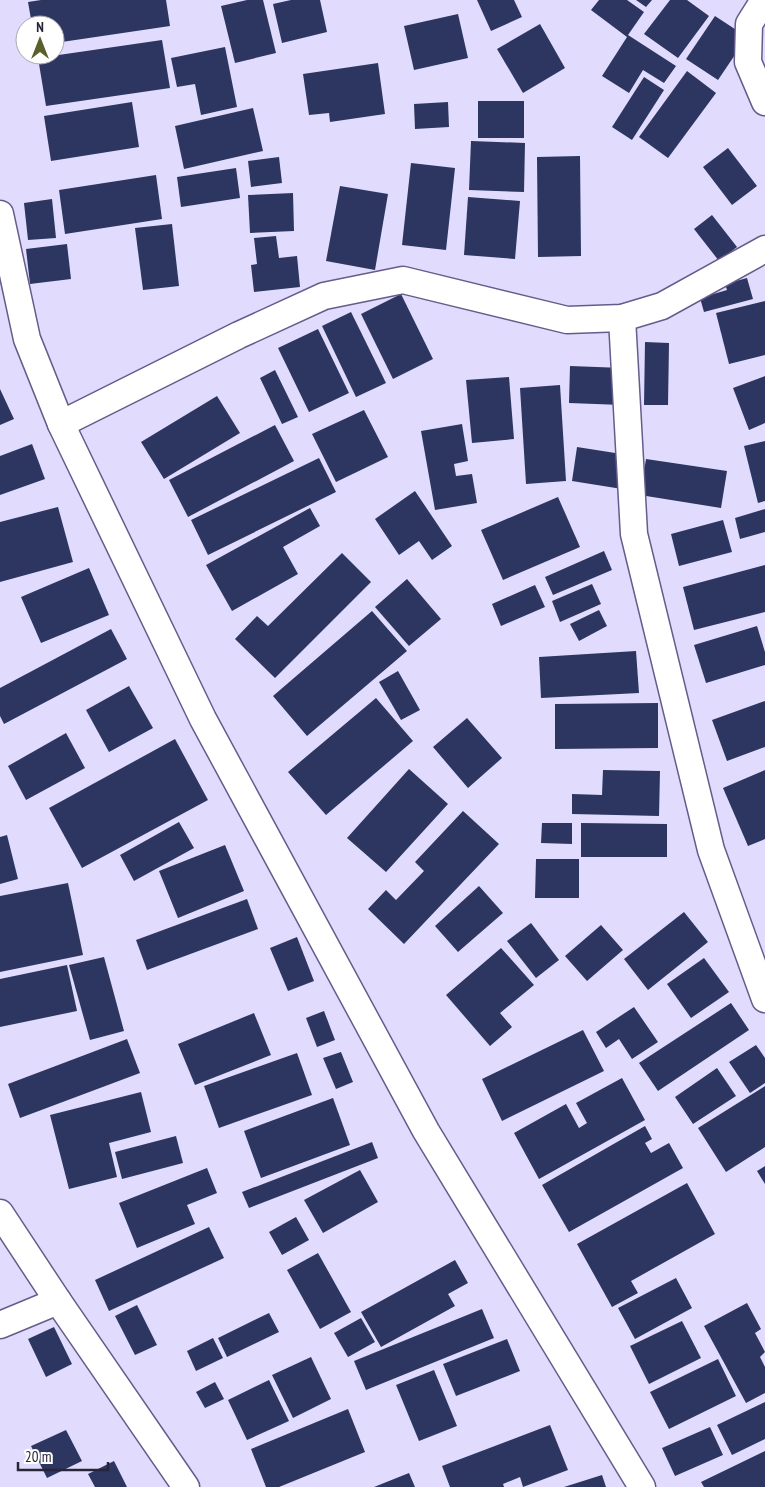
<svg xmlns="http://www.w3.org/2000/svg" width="765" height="1487" font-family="'PT Sans Narrow',sans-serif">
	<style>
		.building { fill: #2c3660 }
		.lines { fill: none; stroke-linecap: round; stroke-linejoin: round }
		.minor-casing { stroke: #655c8b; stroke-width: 29 }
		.minor { stroke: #fff; stroke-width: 26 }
	</style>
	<rect width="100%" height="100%" fill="#e1dcfd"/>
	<g class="building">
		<path d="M41,0H166L170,26L55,43V25H32L28,2Z"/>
		<path d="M247,0H263L276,53L235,63L221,6Z"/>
		<path d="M291,0H320L327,32L282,43L273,4Z"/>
		<path d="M477,0H514L522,17L491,31Z"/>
		<path d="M599,0H627L644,12L628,35L676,66L664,83L643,70L629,93L602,76L627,37L591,10Z"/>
		<path d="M636,0H652L646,7Z"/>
		<path d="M670,0H687L709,16L678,58L644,34Z"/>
		<path d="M458,14L468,58L414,70L404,26Z"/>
		<path d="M715,16L747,37L718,80L686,59Z"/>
		<path d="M540,24L565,68L523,93L497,49Z"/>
		<path d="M162,40L170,88L46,106L38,58Z"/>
		<path d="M225,47L237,107L201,115L195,84L177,87L171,58Z"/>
		<path d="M378,63L385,114L330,122L329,113L309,115L303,74Z"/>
		<path d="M687,71L716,93L668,158L639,137Z"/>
		<path d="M644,77L664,90L632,140L612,127Z"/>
		<rect x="478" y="101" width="46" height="37"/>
		<path d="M132,102L139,147L51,161L44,116Z"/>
		<path d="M448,102L449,127L415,129L414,104Z"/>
		<path d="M253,108L263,151L184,169L175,126Z"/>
		<path d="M471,141L525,143L524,192L469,190Z"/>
		<path d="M728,148L757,186L732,205L703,167Z"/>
		<path d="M580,156L581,256L538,257L537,157Z"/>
		<path d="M279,157L282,183L251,187L248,161Z"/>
		<path d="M411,163L455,168L446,250L402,245Z"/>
		<path d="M236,168L240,198L181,207L177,177Z"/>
		<path d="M156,175L162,219L65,234L59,190Z"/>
		<path d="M340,186L388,194L375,270L326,261Z"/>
		<path d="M293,193L294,231L250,233L248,195Z"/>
		<path d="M468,197L520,201L515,259L464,255Z"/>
		<path d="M52,199L56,238L28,240L24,203Z"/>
		<path d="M712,215L737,247L719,261L694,229Z"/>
		<path d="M172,224L179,286L143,290L135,228Z"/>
		<path d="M276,236L279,258L297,256L300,287L254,292L251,265L257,264L254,238Z"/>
		<path d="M67,244L71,279L30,284L26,249Z"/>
		<path d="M747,278L753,299L704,312L700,298L727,290L725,284Z"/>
		<path d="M401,294L433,359L393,379L361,314Z"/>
		<path d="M765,301V355L729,364L716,313Z"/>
		<path d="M351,312L386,383L356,397L322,326Z"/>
		<path d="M318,329L349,393L309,412L278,348Z"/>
		<path d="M645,342L669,343L668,405H644Z"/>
		<path d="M570,366L623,368L622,405L569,403Z"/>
		<path d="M275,370L298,417L282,424L260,378Z"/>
		<path d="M765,376V423L749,430L733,388Z"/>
		<path d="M509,377L514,439L472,443L466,380Z"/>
		<path d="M560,385L566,481L526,484L520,388Z"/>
		<path d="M0,389L14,419L0,425Z"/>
		<path d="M217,396L240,433L164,479L141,442Z"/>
		<path d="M364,410L388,457L336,482L312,434Z"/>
		<path d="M462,424L468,461L454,464L456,476L472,474L477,503L435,510L421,431Z"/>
		<path d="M275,425L294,461L188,517L169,480Z"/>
		<path d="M765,441V501L758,503L744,446Z"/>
		<path d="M32,444L45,479L0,495V456Z"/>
		<path d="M577,447L628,455L622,489L572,481Z"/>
		<path d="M319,458L336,492L208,555L191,520Z"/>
		<path d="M646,459L727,471L721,508L640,495Z"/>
		<path d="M415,491L452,546L432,560L419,541L399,555L375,519Z"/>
		<path d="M558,497L580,547L503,580L481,530Z"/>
		<path d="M58,507L73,562L0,582V522Z"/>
		<path d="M310,508L320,526L283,547L298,574L232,611L206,565Z"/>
		<path d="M765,509V532L740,539L735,518Z"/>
		<path d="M723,520L732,552L679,566L671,534Z"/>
		<path d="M604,551L612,570L553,595L545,577Z"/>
		<path d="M342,553L371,582L275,678L235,639L257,616L268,626Z"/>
		<path d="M765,565V612L694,630L683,587Z"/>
		<path d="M89,568L109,615L41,643L21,597Z"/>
		<path d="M407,579L441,619L409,646L375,607Z"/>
		<path d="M592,584L601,604L560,622L552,601Z"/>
		<path d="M535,585L545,607L501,626L492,604Z"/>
		<path d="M599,610L607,626L579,641L570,624Z"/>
		<path d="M372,611L407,651L307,736L273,696Z"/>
		<path d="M757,626L765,652V665L706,683L694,645Z"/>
		<path d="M111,629L127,659L4,724L0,716V688Z"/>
		<path d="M636,651L639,693L541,698L539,657Z"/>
		<path d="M398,671L420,710L401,720L379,682Z"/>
		<path d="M129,686L153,728L109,752L86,710Z"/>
		<path d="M376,698L413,741L326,815L288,772Z"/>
		<path d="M765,701V747L727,761L712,720Z"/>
		<path d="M658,703V748L555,749V704Z"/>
		<path d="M467,718L502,758L468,788L433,747Z"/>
		<path d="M66,733L85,768L26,800L8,766Z"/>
		<path d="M175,739L208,800L82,868L49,808Z"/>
		<path d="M409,769L448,804L386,872L347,838Z"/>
		<path d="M603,770L660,771L659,816L572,814V794L602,795Z"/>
		<path d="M765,770V839L748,846L723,788Z"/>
		<path d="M463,811L499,844L404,944L368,909L386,890L396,900L424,871L415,862Z"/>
		<path d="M179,822L194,848L134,881L120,855Z"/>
		<path d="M542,823H572V844L541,843Z"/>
		<path d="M581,823L667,824V857H581Z"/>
		<path d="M7,835L18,879L0,884V837Z"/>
		<path d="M225,845L244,891L178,918L159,871Z"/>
		<path d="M536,859H579V898H535Z"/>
		<path d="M68,883L83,955L0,972V896Z"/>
		<path d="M479,886L503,913L458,952L435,926Z"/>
		<path d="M247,899L258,929L147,970L136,940Z"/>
		<path d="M684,912L708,942L648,990L624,959Z"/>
		<path d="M531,923L559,960L536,978L507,941Z"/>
		<path d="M601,925L623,950L587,981L565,956Z"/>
		<path d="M297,937L314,981L288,991L270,948Z"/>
		<path d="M501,948L534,985L500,1013L512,1027L490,1046L446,995Z"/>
		<path d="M104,957L124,1031L90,1040L69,965Z"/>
		<path d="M704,958L729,992L691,1018L667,984Z"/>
		<path d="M67,965L77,1011L0,1027V979Z"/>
		<path d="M731,1003L749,1030L658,1091L639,1063Z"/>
		<path d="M634,1007L658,1042L632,1059L619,1039L606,1048L596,1032Z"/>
		<path d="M324,1011L335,1040L317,1047L306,1018Z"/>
		<path d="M254,1013L271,1055L195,1085L178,1044Z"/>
		<path d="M583,1030L604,1071L502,1121L482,1079Z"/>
		<path d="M127,1039L140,1073L20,1118L8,1084Z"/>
		<path d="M756,1045L765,1058V1083L750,1093L729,1062Z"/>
		<path d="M341,1052L353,1082L336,1089L323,1058Z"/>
		<path d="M297,1053L312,1095L219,1128L204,1086Z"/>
		<path d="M717,1068L736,1096L693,1124L675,1097Z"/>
		<path d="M622,1078L645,1120L539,1179L514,1133L566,1104L579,1128L587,1123L576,1103Z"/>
		<path d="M765,1086V1147L726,1172L698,1128Z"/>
		<path d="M141,1092L151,1132L109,1143L117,1177L69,1189L50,1115Z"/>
		<path d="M333,1098L350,1145L261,1178L244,1131Z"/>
		<path d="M645,1126L652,1139L645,1143L651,1153L669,1143L683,1168L569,1232L542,1185Z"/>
		<path d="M176,1136L183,1163L122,1179L115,1152Z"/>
		<path d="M372,1142L378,1158L249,1208L242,1192Z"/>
		<path d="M765,1166V1184L757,1171Z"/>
		<path d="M207,1168L217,1193L187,1205L195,1224L137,1248L119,1203Z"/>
		<path d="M360,1170L378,1202L323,1233L304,1200Z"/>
		<path d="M687,1183L715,1234L631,1281L638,1293L612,1307L577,1244Z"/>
		<path d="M296,1217L309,1240L282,1255L269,1232Z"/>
		<path d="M209,1227L224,1258L109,1311L95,1280Z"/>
		<path d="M318,1253L351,1312L320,1329L287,1270Z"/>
		<path d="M455,1260L468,1283L448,1294L455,1306L381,1347L361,1312Z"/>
		<path d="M676,1278L692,1308L635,1339L618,1308Z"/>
		<path d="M747,1303L761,1329L755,1333L765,1352L760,1357L765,1367V1393L746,1403L704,1326Z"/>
		<path d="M137,1305L157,1345L135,1355L115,1316Z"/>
		<path d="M482,1309L494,1338L366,1390L354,1361Z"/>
		<path d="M269,1313L279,1332L227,1357L218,1338Z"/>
		<path d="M361,1318L375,1342L348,1357L334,1333Z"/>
		<path d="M682,1321L701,1358L649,1384L630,1346Z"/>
		<path d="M54,1327L72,1364L46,1377L28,1339Z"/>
		<path d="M213,1338L223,1358L196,1371L187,1351Z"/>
		<path d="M507,1339L520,1371L456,1396L443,1364Z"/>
		<path d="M311,1357L331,1399L293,1418L272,1375Z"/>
		<path d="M718,1359L736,1396L669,1429L650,1392Z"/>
		<path d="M434,1370L457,1426L419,1441L396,1385Z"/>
		<path d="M269,1380L289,1421L247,1440L228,1400Z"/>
		<path d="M215,1382L224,1399L205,1408L196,1392Z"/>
		<path d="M765,1402V1439L732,1455L717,1425Z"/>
		<path d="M348,1409L365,1452L279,1487H266L251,1449Z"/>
		<path d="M550,1425L568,1470L523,1487L520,1477L503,1484L504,1487H450L442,1466Z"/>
		<path d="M710,1427L723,1455L675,1476L662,1448Z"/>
		<path d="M66,1430L82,1461L47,1478L31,1446Z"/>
		<path d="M765,1451V1487H704L701,1482Z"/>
		<path d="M114,1461L127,1487H95L88,1474Z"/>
		<path d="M409,1473L415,1487H374Z"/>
		<path d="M602,1475L606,1487H564Z"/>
	</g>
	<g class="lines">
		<defs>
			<g id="minor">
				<path d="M764,0L749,24L748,62L765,102"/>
				<path d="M0,214L27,339L61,424L203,719L426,1131L642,1487"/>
				<path d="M622,318L634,534L711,850L765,999"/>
				<path d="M61,424L239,335L324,296L403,280L567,320L622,318L662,306L765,249"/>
				<path d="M0,1213L58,1301L186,1487"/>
				<path d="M0,1325L58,1301"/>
			</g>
		</defs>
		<use href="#minor" class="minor-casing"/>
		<use href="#minor" class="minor"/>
	</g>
	<g transform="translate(40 40)"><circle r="24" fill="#ffffff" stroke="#a9a7b0"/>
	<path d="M0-4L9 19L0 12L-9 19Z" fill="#5b5f2c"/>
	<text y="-8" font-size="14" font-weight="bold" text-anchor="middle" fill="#282439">N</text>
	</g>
	<path d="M18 1462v8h90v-8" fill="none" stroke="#282439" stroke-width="2.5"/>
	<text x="25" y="1462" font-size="15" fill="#282439" stroke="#ffffff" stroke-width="4" paint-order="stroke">20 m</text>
</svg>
